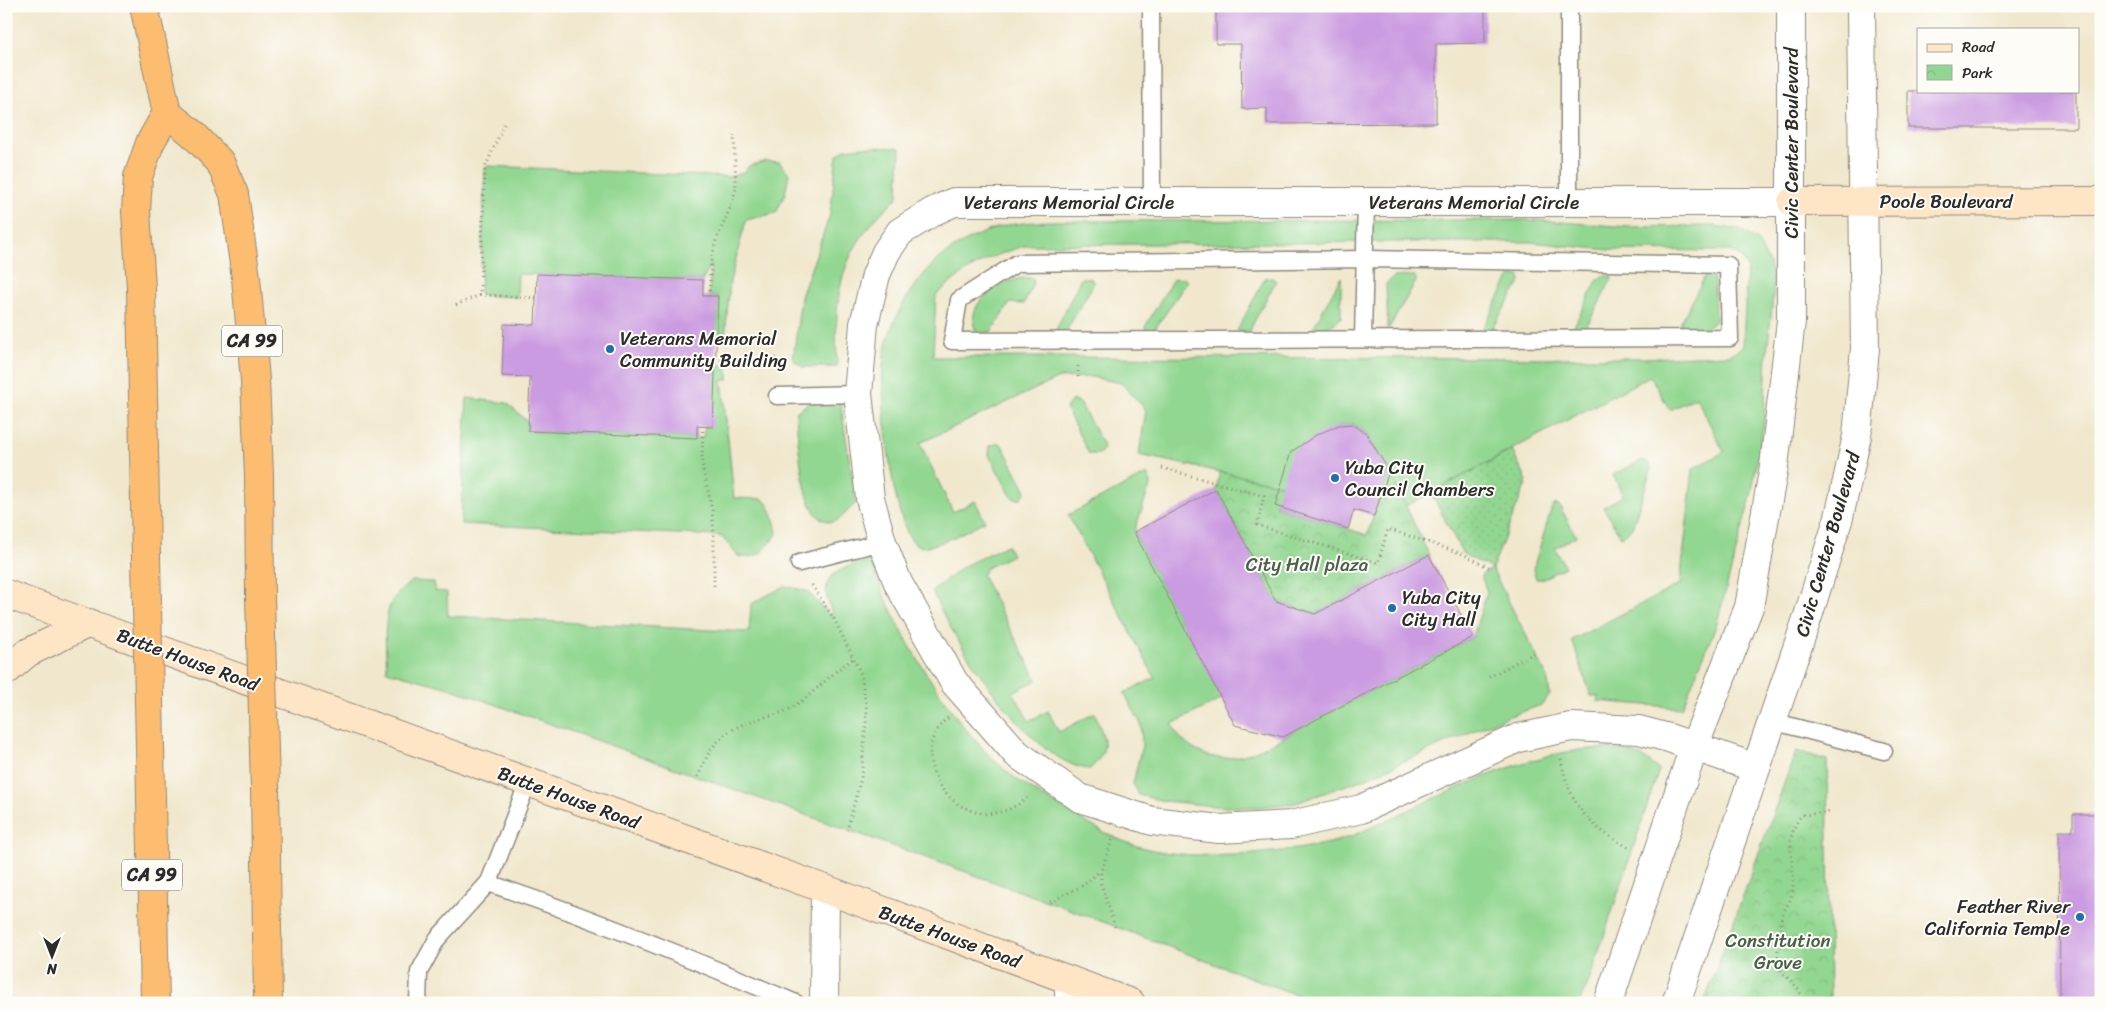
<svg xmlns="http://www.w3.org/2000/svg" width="2107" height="1009" font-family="Sriracha,sans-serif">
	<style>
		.grass { fill: #92d791; stroke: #5e815e; fill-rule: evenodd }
		.park { fill: url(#park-crowns); stroke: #5e815e }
		.garden { fill: url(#garden-dots); stroke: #5e815e }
		.building { fill: #cb9be1 }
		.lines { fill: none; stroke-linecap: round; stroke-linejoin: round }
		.lane-casing { stroke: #8e897c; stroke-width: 19 }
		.street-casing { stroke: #8e897c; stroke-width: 30 }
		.secondary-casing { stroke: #8e897c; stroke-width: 30 }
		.highway-casing { stroke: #8e897c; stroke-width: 30 }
		.path { stroke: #8e897c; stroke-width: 3; stroke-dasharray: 1 4; stroke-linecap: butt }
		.lane { stroke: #fff; stroke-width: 16 }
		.street { stroke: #fff; stroke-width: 28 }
		.secondary { stroke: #fee5c5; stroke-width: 28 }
		.highway { stroke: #fcbd6f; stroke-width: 28 }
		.highway-bridge-casing { stroke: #8e897c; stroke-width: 30; stroke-linecap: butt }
		.highway-bridge { stroke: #fcbd6f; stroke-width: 28 }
		.poi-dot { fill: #1f6fb2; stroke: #fdfcf7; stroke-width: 2 }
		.labels { text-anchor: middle; stroke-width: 4; stroke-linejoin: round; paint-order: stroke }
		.shield { fill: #fdfcf7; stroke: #6a6a68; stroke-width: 1 }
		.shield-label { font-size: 18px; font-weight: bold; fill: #2b2b2b }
		.street-label { font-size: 19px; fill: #2b2b2b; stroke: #fdfcf7 }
		.poi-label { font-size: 19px; fill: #2b2b2b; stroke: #fdfcf7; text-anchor: start }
		.park-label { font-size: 19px; fill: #4a5f4a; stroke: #fdfcf7 }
	</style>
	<defs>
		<pattern id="park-crowns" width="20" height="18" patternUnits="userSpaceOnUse" patternTransform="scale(1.25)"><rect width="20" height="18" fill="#92d791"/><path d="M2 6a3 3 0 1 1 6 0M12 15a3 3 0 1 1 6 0" fill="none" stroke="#7eb97d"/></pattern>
		<pattern id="garden-dots" width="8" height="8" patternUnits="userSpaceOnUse" patternTransform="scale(1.25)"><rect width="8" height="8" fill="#92d791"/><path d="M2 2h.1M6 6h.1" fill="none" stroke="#7eb97d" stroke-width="1.8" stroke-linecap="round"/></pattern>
	</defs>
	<rect width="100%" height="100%" fill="#fdfcf7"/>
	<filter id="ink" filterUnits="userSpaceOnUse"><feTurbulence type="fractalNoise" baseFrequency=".02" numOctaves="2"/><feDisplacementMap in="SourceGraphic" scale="10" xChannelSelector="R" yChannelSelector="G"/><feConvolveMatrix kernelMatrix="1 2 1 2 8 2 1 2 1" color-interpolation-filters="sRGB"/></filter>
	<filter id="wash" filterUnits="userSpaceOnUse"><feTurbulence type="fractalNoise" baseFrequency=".0096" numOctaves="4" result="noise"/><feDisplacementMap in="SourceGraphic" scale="20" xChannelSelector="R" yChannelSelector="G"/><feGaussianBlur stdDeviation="1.12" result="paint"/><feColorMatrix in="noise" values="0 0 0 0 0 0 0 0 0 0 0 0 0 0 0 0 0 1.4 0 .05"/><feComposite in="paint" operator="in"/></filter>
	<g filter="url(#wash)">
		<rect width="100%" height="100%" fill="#f0e7cc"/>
		<g class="grass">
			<path d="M863,147L900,148L898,197C838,250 834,291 837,367H803L793,360L801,297L830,215L837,155L845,149Z"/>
			<path d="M766,161L780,162L789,174L785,194L776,213L746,220L730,281L725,338L716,337L718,296H709L711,263L703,280L518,274L517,297L480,295L485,168L488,166L729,177L742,173L749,166Z"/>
			<path d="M1533,220L1629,227L1714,226L1741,230L1757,241L1769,263L1774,289L1767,352L1764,422L1751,496L1716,626L1682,708L1597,701L1599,696H1591L1572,640L1680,584L1693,469L1724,452L1696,397L1670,410L1650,376L1406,506L1367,433L1353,424L1339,425L1282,485L1139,455L1146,410L1121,383L1091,377L1059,378L920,443L953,512L975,501L985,521C970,528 933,551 919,546C891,536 879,384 884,356C889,325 906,295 926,272C944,250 980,231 1008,225C1021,223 1035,222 1049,221ZM1389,242H1530L1609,250L1730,251L1741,257L1747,268L1743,347L1729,355L1641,358L933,357L936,295C968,267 987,257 1028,245Z"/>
			<path d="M1711,275L1714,279L1715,321L1704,330L1678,328L1705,276Z"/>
			<path d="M1408,276H1415L1416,281L1388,330L1386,284L1394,277Z"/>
			<path d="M1510,276H1520L1521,281L1491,330L1483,328Z"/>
			<path d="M1602,276H1611L1612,279L1584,331L1579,332L1572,330L1597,281Z"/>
			<path d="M1341,277V317L1337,322L1319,331L1312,330Z"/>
			<path d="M1024,278H1033L1034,281L1024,304L1010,303L991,332L979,333L975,330C966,300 999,282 1024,278Z"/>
			<path d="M1081,278H1090L1094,283L1065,333L1055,332Z"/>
			<path d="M1185,278L1187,282L1152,333L1147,332L1145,327L1173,279Z"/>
			<path d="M1265,278H1273L1276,281L1249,331H1237Z"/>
			<path d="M715,365H728V380H722L734,498L763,499C772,508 775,521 777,534C766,548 759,561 738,556L721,536L461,524L467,398L507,403L528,422V431L703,438Z"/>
			<path d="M813,400H840L856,503L839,520L831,522C826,521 820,519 817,515C802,499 797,435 796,412Z"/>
			<path d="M1072,400L1080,403L1102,443L1103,450L1099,454H1089L1066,408Z"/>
			<path d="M999,443L1002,445L1024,487L1026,492L1020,499L1013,498L1010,494L989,455L990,446Z"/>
			<path d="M1643,460L1650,464L1651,470L1632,528L1621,537L1603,507L1623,496L1613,475Z"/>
			<path d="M1147,474L1151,483L1134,532L1222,699L1172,724C1180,745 1204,759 1227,758C1257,756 1287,734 1314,720C1367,693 1420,665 1473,637L1487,592L1481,575L1492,569L1547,676L1550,695L1541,705L1496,721L1364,779L1296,803L1259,807H1224L1164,801L1138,795L1133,784L1142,745L1141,724L1124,693L1155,678L1068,515Z"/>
			<path d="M1556,504L1559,505L1576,536L1555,548L1565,567L1542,579H1536L1533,569L1552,507Z"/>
			<path d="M1007,545L1012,555L988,567L982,575L1037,680L1013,692L1029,721L1048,711L1059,732L1095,713C1103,739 1113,747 1090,769C1032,766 953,640 932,591L964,566Z"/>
			<path d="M870,560C892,625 953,727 1006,771C1021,783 1037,793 1054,803C1080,818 1105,836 1134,845C1187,863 1278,855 1333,842C1349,839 1366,829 1381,823C1443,795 1579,723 1644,758C1649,761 1654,766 1659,770L1589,981L1579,1003H1318L1050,902L452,689L387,671C386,651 383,627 389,608C392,597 403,589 411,581L434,582L435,591L447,592L448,616L749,632L751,604L785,586L807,591L833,618C832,611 829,605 827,598C821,571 850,566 870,560Z"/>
		</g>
		<g class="park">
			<path d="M1389,471L1429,555L1315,614L1276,601L1216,489L1220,472L1282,485L1275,506L1367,535Z"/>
			<path d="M1796,751L1827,760L1830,1003H1704Z"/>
		</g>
		<path class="garden" d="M1512,450L1527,481L1492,569L1463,554L1431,493Z"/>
		<g id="blocks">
			<g class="building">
				<path d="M1216,6H1485V43L1436,44V123L1267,124V108L1242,109L1241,44H1216Z"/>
				<rect x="1908" y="91" width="168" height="37"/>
				<path d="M537,274L703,280V296H718L713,427L697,426V438L528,431L530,377L502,376L504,324L535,325Z"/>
				<path d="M1352,424L1366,433L1389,471L1374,516L1354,510L1348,529L1275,506L1291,452L1316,435L1339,425Z"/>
				<path d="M1216,489L1276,601L1315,614L1429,555L1473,637L1283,737L1235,725L1134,532Z"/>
				<path d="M2073,814H2101V1003H2060L2059,831H2073Z"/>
			</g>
		</g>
	</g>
	<g filter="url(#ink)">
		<use href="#blocks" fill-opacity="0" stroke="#8e897c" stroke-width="1"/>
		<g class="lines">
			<defs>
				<g id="lane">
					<path d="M1151,6L1152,202"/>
					<path d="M1569,6V202"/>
					<path d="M1366,259L1728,265L1730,338L952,341L959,300L1017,263Z"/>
					<path d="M1363,339L1366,202"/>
					<path d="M777,396L858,394"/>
					<path d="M799,563L882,542"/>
					<path d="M1772,721L1884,751"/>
					<path d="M488,883C593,918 694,960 796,1003"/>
					<path d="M418,1003L419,972L437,939L489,882L528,782"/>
				</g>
				<g id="street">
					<path d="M1756,768L1669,738L1639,730L1571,727L1518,738L1361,809L1291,825L1219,829L1152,821L1080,798L1017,754L954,682L898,583L882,542L870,498L858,394L864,324L876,275L886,252L900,232L934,211L954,202H1792"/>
					<path d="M824,1003L825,889"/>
					<path d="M1069,1003V980"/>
					<path d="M1608,1003L1694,747L1749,607L1774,466L1791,321V6"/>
					<path d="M1676,1003L1808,616L1839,517L1857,436L1865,349L1861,6"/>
				</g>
				<g id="secondary">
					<path d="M1792,202L2101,201"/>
					<path d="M6,594L825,889L1131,1003"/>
					<path d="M6,671L27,653L89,623"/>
				</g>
				<g id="highway">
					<path d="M144,6L167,113L193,134L220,162L234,194L246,278L255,380L259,475L260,597"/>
					<path d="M146,558L141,287L136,212L138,177L150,143L167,113"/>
					<path d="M150,747L155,1003"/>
					<path d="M265,789L268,1003"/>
				</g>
			</defs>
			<use href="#lane" class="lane-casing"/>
			<use href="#street" class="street-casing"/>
			<use href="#secondary" class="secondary-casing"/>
			<use href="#highway" class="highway-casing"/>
			<g class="path">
				<path d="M504,124L485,168L480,295L537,298"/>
				<path d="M709,296L711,261L716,241L731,206L736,189L734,135"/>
				<path d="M456,305L480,295"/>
				<path d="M715,360L779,359"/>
				<path d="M1078,366V378"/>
				<path d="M703,426L702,464L712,510L714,534V586"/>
				<path d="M1162,468L1264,496L1257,525L1378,563L1388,529L1463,554L1492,569"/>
				<path d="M812,585L834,619L861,674L867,711L861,778L847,830"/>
				<path d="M1489,677L1534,653"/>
				<path d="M948,718C897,758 965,850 1027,798"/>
				<path d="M1561,759C1569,805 1589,827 1630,848"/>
				<path d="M698,777C709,747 722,730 755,720C766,716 780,715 791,708C814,694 831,673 854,658"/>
				<path d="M1112,840L1101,871V884L1115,927"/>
				<path d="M1050,902L1084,885L1100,871"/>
				<path d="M1781,929C1779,911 1789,908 1792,893C1798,864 1780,841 1802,815L1831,812"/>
				<path d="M1778,950C1779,957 1778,964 1781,970C1788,981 1804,988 1801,1003"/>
			</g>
			<use href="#lane" class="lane"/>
			<use href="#street" class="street"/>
			<use href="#secondary" class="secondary"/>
			<use href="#highway" class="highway"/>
			<defs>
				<g id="highway-bridge">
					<path d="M146,558L150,747"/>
					<path d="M260,597L265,789"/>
				</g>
			</defs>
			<use href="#highway-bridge" class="highway-bridge-casing"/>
			<use href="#highway-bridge" class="highway-bridge"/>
		</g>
	</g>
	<g class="poi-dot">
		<circle cx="610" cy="349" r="5"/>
		<circle cx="1335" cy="478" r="5"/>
		<circle cx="1392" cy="608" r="5"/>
		<circle cx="2080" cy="917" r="5"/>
	</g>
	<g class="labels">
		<g class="shield">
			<rect x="222" y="325.5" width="60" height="31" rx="4"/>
			<rect x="122" y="859.5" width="60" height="31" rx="4"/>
		</g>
		<g class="shield-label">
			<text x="252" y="347">CA 99</text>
			<text x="152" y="881">CA 99</text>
		</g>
		<g class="street-label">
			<text transform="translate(1791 143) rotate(-90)" y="7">Civic Center Boulevard</text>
			<text x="1946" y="208">Poole Boulevard</text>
			<text x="1069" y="209">Veterans Memorial Circle</text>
			<text x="1474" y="209">Veterans Memorial Circle</text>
			<text transform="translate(1827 544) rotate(-74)" y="7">Civic Center Boulevard</text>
			<text transform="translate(188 659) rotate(20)" y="7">Butte House Road</text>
			<text transform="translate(569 797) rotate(20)" y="7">Butte House Road</text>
			<text transform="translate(950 936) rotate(20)" y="7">Butte House Road</text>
		</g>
		<g class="poi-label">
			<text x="620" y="345">Veterans Memorial<tspan x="620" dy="22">Community Building</tspan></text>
			<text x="1345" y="474">Yuba City<tspan x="1345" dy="22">Council Chambers</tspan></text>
			<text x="1402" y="604">Yuba City<tspan x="1402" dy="22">City Hall</tspan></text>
			<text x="2070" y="913" text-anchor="end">Feather River<tspan x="2070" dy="22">California Temple</tspan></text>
		</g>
		<g class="park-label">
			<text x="1307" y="571">City Hall plaza</text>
			<text x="1778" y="947">Constitution<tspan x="1778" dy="22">Grove</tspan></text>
		</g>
	</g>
	<rect width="2107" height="1009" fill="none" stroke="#fdfcf7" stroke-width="25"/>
	<rect x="1917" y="28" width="162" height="65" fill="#fdfcf7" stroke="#a9a8a5"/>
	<rect x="1927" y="44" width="25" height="8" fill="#fee5c5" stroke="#a9a8a5"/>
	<text x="1962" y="52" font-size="15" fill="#2b2b2b">Road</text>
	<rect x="1927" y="65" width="25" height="15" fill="url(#park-crowns)" stroke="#a9a8a5"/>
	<text x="1962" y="78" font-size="15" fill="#2b2b2b">Park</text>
	<g transform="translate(52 956) rotate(180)" stroke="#fdfcf7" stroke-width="4" paint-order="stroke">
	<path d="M0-4L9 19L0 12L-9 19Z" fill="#2b2b2b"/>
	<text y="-8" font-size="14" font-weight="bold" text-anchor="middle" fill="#2b2b2b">N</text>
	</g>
</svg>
